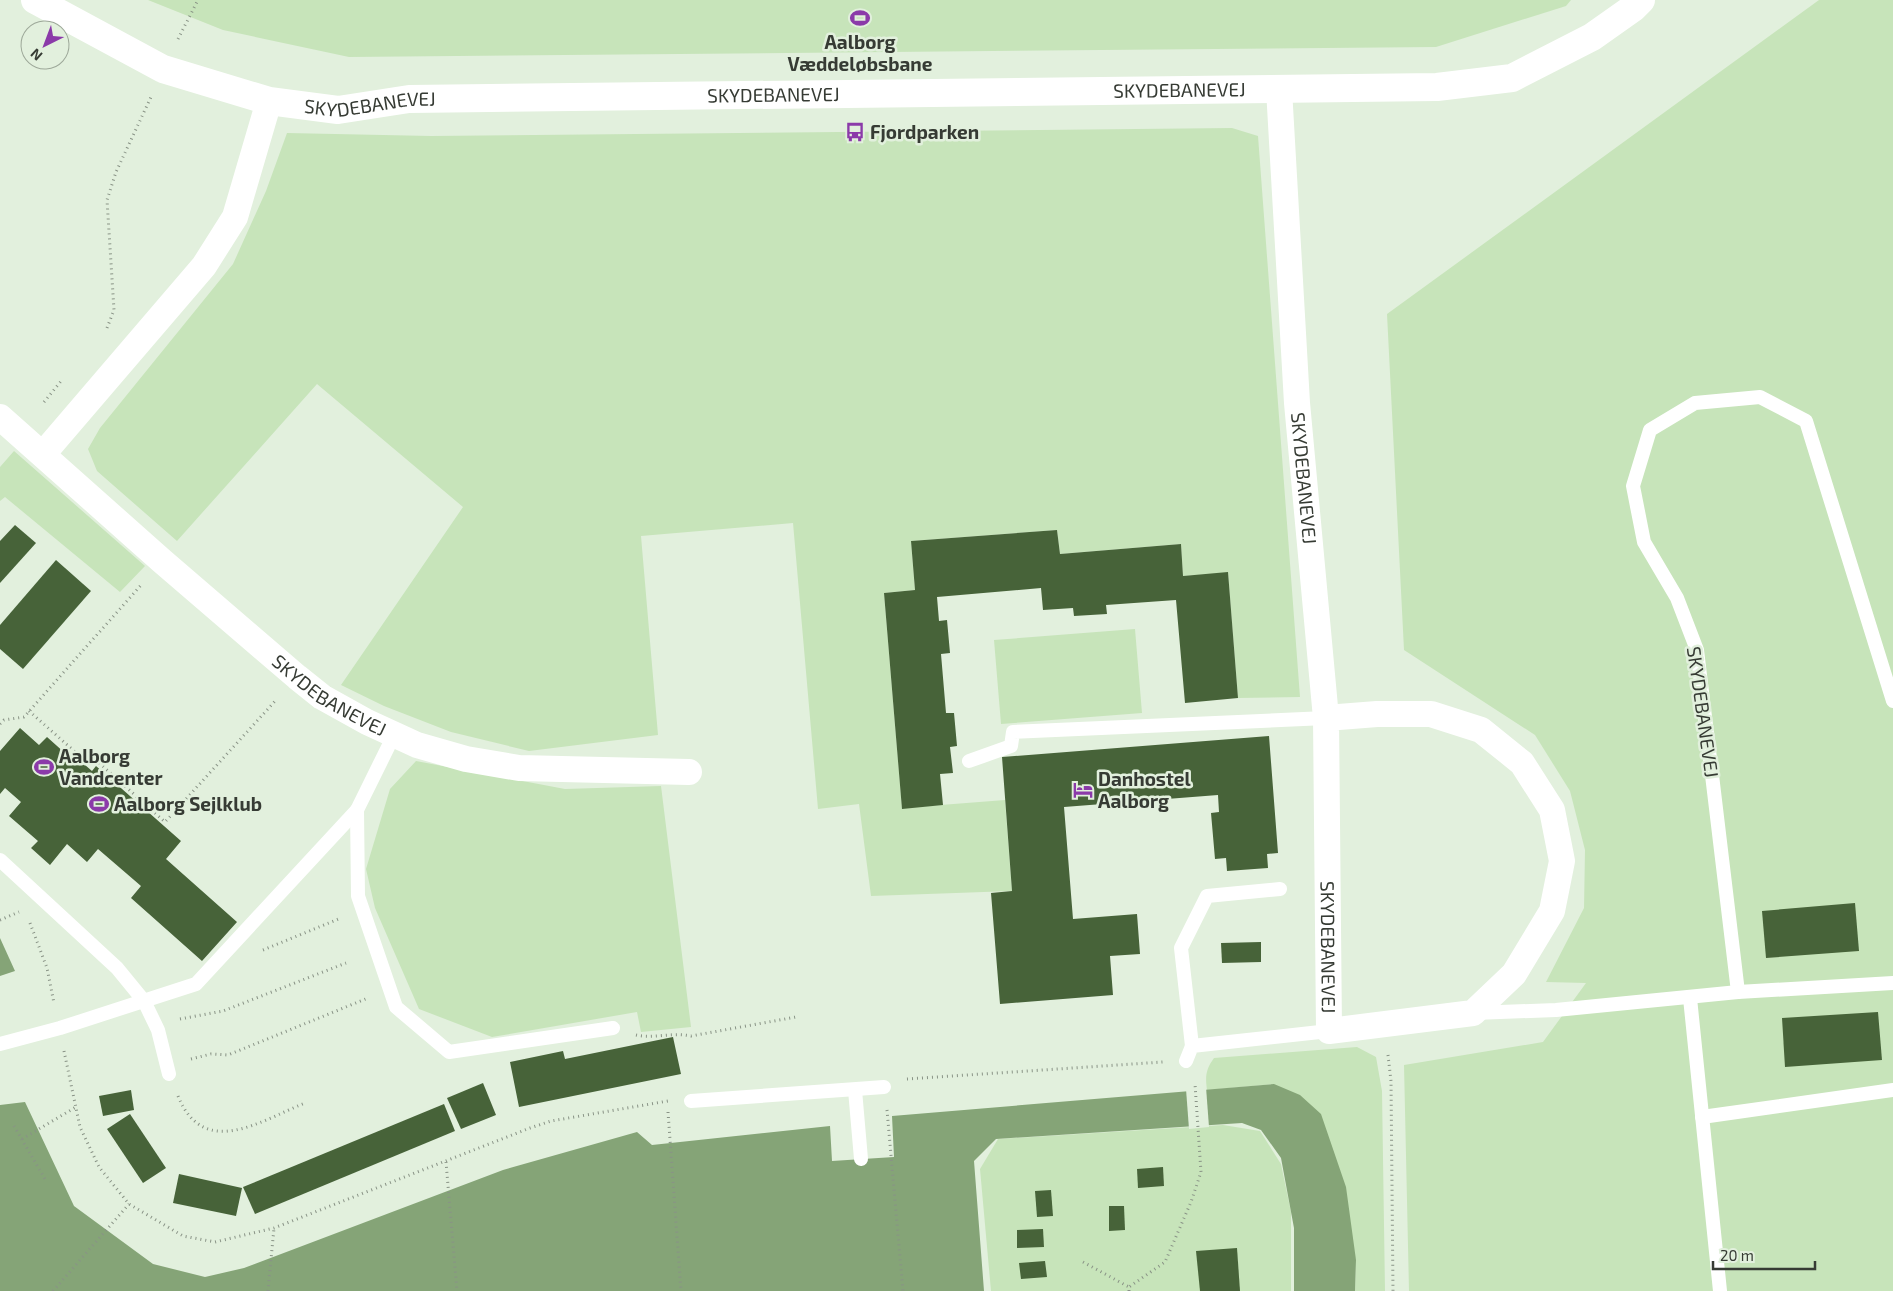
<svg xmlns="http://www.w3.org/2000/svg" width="1893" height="1291" font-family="'Exo 2',sans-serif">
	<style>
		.green { fill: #c7e4ba }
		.water { fill: #85a477 }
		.pier { fill: #e2f0dd }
		.building { fill: #476339 }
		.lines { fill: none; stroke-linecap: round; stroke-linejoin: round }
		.path { stroke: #899386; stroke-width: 3; stroke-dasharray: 1 4; stroke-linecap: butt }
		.lane { stroke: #fff; stroke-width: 14 }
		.street { stroke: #fff; stroke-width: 26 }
		.secondary { stroke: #fff; stroke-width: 28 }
		.labels { text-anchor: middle; stroke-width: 5; stroke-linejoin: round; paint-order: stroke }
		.poi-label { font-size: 19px; font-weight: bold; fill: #363b34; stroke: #e2f0dd; text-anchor: start }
		.street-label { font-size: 19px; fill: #363b34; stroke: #e2f0dd }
	</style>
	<rect width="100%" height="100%" fill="#e2f0dd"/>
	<g class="green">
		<path d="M148,0H1571L1566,6L1436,47L349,57L223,30Z"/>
		<path d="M1819,0H1893V1291H1409L1404,1065L1543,1042L1586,983L1546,982L1584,908L1585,850L1570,791L1535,735L1404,650L1387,314Z"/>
		<path d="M1232,128L1258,136L1300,697L1238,698L1228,573L1183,576L1181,544L1060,554L1057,530L911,541L915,590L884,593L902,808L1005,800L1012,891L871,896L859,804L818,809L793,523L641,536L658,735L529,751L451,732L384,706L341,685L463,507L317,384L177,541L97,471L88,449L100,428L233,264L266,191L287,133L431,136Z"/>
		<path d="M14,451L145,566L120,592L5,497L0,501V467Z"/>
		<path d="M1135,629L1142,713L1001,724L994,640Z"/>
		<path d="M416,761L565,789L661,786L691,1027L641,1032L637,1012L492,1037L419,1009L375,908L366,869L390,789Z"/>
		<path d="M1357,1047L1376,1057L1382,1091L1385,1291H1355L1356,1260L1274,1084L1207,1090C1205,1076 1206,1069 1214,1058Z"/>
		<path d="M1223,1125L1260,1131L1281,1164L1291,1212V1291H991L980,1169L998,1139Z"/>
	</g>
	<g class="water">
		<path d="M0,938L15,971L0,976Z"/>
		<path d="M1274,1084L1300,1095L1321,1114L1346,1187L1356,1260L1355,1291H1294V1228L1281,1158L1261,1130L1242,1123L996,1139L974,1161L984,1291H0V1105L25,1102L74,1206L153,1264L205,1277L244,1268L503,1170L637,1132L652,1145L830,1126L832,1161L894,1157L892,1116Z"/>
	</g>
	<path class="pier" d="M1206,1087L1209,1127L1189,1129L1186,1089Z"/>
	<g class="building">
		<path d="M15,525L36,543L0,583V541Z"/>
		<path d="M1057,530L1060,554L1181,544L1183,576L1228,572L1238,698L1185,703L1176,600L1106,605L1107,614L1074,616L1073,608L1043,610L1041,588L937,597L939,621L947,620L950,653L941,654L946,713H954L957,746L950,747L953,773L940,774L943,805L902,809L884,593L915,590L911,541Z"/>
		<path d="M56,560L91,591L23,669L0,649V625Z"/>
		<path d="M20,728L39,745L47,737L66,754L69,751L92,771L96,766L181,841L166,859L237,922L202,961L131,898L141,886L98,849L87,862L67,844L50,865L31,848L38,841L9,816L21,802L5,788L0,794V751Z"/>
		<path d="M1269,736L1278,853L1267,854L1268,868L1227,871L1226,858L1215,859L1211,813L1219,812L1218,795L1064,807L1073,919L1137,914L1140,954L1110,956L1113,995L1000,1004L991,893L1012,891L1002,757Z"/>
		<path d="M1855,903L1859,951L1766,958L1762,911Z"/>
		<path d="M1261,942V962L1222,963L1221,943Z"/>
		<path d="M1878,1012L1882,1060L1785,1067L1782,1018Z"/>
		<path d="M673,1037L681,1074L519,1107L510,1062L563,1051L565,1059Z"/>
		<path d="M483,1083L496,1115L461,1129L447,1098Z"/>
		<path d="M131,1090L134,1110L103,1116L99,1096Z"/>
		<path d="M444,1104L455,1131L255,1214L243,1187Z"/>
		<path d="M130,1114L166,1168L143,1183L107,1129Z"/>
		<path d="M1163,1167L1164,1186L1138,1188L1137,1169Z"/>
		<path d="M179,1174L242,1188L236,1216L173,1203Z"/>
		<path d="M1051,1190L1053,1216L1037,1217L1035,1191Z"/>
		<path d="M1109,1206H1124L1125,1230L1109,1231Z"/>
		<path d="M1043,1229L1044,1247L1017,1248V1230Z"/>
		<path d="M1237,1248L1240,1291H1200L1196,1251Z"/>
		<path d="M1045,1261L1047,1277L1021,1279L1019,1263Z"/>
	</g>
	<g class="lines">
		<g class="path">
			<path d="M178,39L198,0"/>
			<path d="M107,328L114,310L107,200L116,172L151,97"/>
			<path d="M44,402L62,380"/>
			<path d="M29,711L82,758L87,752L165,822L277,699"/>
			<path d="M0,724L4,720L24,717L142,584"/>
			<path d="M0,920L19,912"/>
			<path d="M30,923L47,968L54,1003"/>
			<path d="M263,950L341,918"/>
			<path d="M180,1019L223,1011L346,963"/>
			<path d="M636,1035C653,1039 672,1032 691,1036L796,1017"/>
			<path d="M64,1051L80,1127L99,1167L129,1204L183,1236L215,1242L274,1228L530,1128L551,1121L668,1101"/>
			<path d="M1388,1055L1391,1081L1393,1291"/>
			<path d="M191,1059L211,1054L228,1055L368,998"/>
			<path d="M907,1079L1163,1062"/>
			<path d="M178,1096C204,1160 260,1121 305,1103"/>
			<path d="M887,1110L903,1291"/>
			<path d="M668,1112L681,1291"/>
			<path d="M14,1126L45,1179"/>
			<path d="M22,1139L76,1107"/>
			<path d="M446,1162L457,1291"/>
			<path d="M1083,1262L1129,1287"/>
			<path d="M53,1291L129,1204"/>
			<path d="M268,1291L274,1228"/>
			<path d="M1129,1291V1287L1165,1262L1191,1202L1201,1172L1195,1084"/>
		</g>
		<g class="lane">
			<path d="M394,735L357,810L358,896L396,1007L449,1052L613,1028"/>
			<path d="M969,761L1011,746L1013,732L1326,718"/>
			<path d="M0,860L117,968L144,1001L158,1030L169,1074"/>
			<path d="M1738,992L1697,650L1677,598L1644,542L1633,486L1650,430L1695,403L1760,397L1806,421L1893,701"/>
			<path d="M1690,998L1720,1291"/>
			<path d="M1474,1013L1556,1010L1738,992L1893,983"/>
			<path d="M0,1044L60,1028L196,984L357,810"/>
			<path d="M1192,1046L1181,948L1207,896L1280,889"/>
			<path d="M1186,1061L1192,1046L1329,1031"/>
			<path d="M855,1090L861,1159"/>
			<path d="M691,1101L884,1087"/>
			<path d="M1702,1117L1893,1090"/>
		</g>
		<g class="street">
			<path id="s1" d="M1279,89L1297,403L1326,718L1329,1031L1473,1013L1514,974L1552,911L1562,861L1552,810L1522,763L1481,730L1431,714H1377L1326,718"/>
			<path id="s2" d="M0,417L162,561L297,677L322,697L367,722L417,745L466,759L519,768L689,772"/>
			<path d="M43,454L204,266L235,217L269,101"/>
		</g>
		<path class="secondary" id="s3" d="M35,0L163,69L269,101L338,110L409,99L1437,87L1512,78L1592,37L1633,8L1641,0"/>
	</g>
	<defs>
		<symbol id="stadium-bare" viewBox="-9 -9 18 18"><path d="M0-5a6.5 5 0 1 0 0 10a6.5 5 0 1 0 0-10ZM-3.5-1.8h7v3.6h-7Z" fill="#8b3aa9" stroke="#e2f0dd" stroke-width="2.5" paint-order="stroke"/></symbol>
		<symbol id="bus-bare" viewBox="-9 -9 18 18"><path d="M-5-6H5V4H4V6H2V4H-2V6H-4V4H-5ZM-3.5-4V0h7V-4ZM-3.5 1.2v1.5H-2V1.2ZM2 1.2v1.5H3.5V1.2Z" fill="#8b3aa9" stroke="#e2f0dd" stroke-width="2.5" paint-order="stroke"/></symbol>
		<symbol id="hotel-bare" viewBox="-9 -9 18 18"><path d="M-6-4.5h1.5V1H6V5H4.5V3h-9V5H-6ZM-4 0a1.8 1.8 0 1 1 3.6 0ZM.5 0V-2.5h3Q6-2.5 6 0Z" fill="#8b3aa9" stroke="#e2f0dd" stroke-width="2.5" paint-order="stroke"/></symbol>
	</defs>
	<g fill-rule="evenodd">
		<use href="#stadium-bare" x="846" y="4" width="28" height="28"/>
		<use href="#bus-bare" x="841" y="118" width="28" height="28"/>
		<use href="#stadium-bare" x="30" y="753" width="28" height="28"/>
		<use href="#hotel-bare" x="1069" y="776" width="28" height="28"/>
		<use href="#stadium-bare" x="85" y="790" width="28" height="28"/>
	</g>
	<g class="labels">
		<g class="poi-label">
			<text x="860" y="49" text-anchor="middle">Aalborg<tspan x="860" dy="22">Væddeløbsbane</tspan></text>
			<text x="870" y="139">Fjordparken</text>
			<text x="59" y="763">Aalborg<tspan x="59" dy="22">Vandcenter</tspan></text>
			<text x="1098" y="786">Danhostel<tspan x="1098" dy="22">Aalborg</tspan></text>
			<text x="114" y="811">Aalborg Sejlklub</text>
		</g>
		<g class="street-label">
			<text dy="7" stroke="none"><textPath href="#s3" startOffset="1168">SKYDEBANEVEJ</textPath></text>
			<text dy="7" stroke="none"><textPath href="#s3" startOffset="762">SKYDEBANEVEJ</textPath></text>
			<text dy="7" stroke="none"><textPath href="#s3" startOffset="358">SKYDEBANEVEJ</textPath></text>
			<text dy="7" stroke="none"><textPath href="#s1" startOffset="390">SKYDEBANEVEJ</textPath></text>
			<text dy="7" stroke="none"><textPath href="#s2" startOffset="432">SKYDEBANEVEJ</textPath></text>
			<text transform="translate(1703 712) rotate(82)" y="7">SKYDEBANEVEJ</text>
			<text dy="7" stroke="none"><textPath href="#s1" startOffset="860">SKYDEBANEVEJ</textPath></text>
		</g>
	</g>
	<g transform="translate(45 45) rotate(222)"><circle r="24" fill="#e2f0dd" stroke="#9da899"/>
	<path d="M0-4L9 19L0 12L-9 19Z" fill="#8b3aa9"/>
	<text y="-8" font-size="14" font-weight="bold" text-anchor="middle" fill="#363b34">N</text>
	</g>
	<path d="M1713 1261v8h102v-8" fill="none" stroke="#363b34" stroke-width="2.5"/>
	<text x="1720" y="1261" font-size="15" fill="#363b34" stroke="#e2f0dd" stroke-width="4" paint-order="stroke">20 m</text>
</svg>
